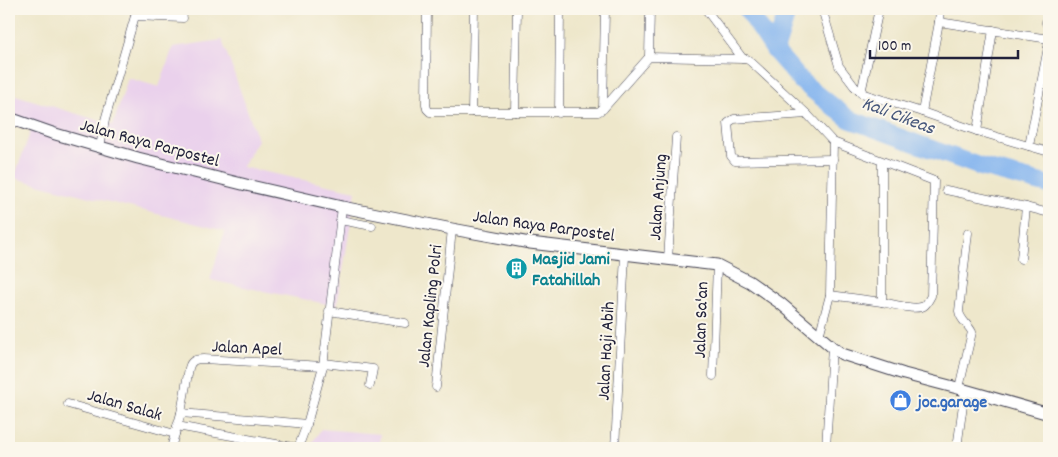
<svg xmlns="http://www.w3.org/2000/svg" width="1058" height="457" font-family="Dekko,sans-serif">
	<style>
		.built { fill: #ead1ec }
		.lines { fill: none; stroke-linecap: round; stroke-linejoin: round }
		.river { stroke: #82b3ee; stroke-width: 18 }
		.street-casing { stroke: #414051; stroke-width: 9 }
		.secondary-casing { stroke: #414051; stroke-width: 13 }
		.street { stroke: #fff; stroke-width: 8 }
		.secondary { stroke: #fff; stroke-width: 11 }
		.labels { text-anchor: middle; stroke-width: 4; stroke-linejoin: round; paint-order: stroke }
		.street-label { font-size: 18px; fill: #22223b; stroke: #fbf7ec }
		.culture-label { font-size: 18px; font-weight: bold; fill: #0d838f; stroke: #fbf7ec; text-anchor: start }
		.shop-label { font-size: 18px; font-weight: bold; fill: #366cbe; stroke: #fbf7ec; text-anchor: start }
		.water-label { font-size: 19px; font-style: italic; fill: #44557a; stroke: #fbf7ec }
	</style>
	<rect width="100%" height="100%" fill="#fbf7ec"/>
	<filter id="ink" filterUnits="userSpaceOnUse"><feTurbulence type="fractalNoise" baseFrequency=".02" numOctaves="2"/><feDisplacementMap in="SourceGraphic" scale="10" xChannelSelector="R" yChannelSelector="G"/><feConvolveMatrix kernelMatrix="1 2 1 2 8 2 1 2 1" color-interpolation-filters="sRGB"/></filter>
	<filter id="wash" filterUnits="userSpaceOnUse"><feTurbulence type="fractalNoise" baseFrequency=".0096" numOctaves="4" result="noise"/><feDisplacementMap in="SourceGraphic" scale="20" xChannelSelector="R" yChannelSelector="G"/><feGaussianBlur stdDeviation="1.12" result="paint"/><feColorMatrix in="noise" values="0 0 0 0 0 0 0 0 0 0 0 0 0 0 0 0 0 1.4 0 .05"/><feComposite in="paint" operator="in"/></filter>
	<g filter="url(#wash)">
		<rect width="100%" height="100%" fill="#eee7cb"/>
		<g class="built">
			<path d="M222,40L258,140L242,167L356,191L337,306L210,280L225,231L14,178L31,130L9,123V93L113,125L128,78L159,87L173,47Z"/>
			<path d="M321,429L380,434L379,448H309Z"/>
		</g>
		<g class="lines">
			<g class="river">
				<path d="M747,9L775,51L802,82L849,119L981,167L1049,185"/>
				<path d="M775,51L788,9"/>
			</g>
		</g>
	</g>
	<g filter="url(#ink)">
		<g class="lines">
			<defs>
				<g id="street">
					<path d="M427,9L426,104L427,109L430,112H598L603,109L649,57L743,59H747L751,62L807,114L833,142L830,295L819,336"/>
					<path d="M705,9L707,11L743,59"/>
					<path d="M823,9V12L839,66L854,86L861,93L922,112L977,131L1049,152"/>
					<path d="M135,16L183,18"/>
					<path d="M939,22L1049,39"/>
					<path d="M1046,23L1048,9"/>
					<path d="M649,57L650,9"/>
					<path d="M861,93L879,9"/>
					<path d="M603,109L605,9"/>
					<path d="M472,112L474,9"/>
					<path d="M515,112L517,9"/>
					<path d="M922,112L939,22L940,9"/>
					<path d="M559,113L560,9"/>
					<path d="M807,114L734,119L728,123L731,156L735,161L833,159"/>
					<path d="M977,131L993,30"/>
					<path d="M833,142L934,181L931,296C929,299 927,304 924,306C915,311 892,304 882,302"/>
					<path d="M1029,146L1049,42"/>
					<path d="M100,147L105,120L137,9"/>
					<path d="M946,190L1026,207L1021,259"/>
					<path d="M1026,207L1049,213"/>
					<path d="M340,220L372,226"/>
					<path d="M668,259L676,137"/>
					<path d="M830,295L882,302V162"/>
					<path d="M329,311L405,323"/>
					<path d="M324,363L373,369L370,385"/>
					<path d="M713,376L717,265"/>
					<path d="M436,387L452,229"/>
					<path d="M959,388L972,332C968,324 960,320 959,311L968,233"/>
					<path d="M68,404L175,434"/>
					<path d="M181,413L189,368C191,360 196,359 203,359L323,366"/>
					<path d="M177,426L298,448"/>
					<path d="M171,448L181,413L307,424"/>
					<path d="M298,448L307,424L323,366L342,207"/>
					<path d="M615,448L625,255"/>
					<path d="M826,448L832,347"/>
					<path d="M957,448L965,390"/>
				</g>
				<path id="secondary" d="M9,118L52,133L138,158L246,185L342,207L452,229L530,243L717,265L750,282L780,303L832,347L842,354L904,374L965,390L1049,414"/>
			</defs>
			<use href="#street" class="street-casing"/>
			<use href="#secondary" class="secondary-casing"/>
			<use href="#street" class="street"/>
			<use href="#secondary" class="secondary"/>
		</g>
	</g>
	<defs>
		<symbol id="building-disc" viewBox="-11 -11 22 22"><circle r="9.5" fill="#0f9aa8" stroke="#fbf7ec"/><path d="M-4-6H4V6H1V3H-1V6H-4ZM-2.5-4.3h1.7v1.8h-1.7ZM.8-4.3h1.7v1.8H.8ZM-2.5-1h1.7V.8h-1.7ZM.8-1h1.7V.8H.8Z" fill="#fff"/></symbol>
		<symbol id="shop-disc" viewBox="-11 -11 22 22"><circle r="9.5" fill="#3f7fe0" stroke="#fbf7ec"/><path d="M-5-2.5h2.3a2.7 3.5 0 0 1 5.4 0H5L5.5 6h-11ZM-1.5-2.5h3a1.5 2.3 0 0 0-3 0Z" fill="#fff"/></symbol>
	</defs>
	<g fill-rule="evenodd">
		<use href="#building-disc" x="504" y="256" width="25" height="25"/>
		<use href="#shop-disc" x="888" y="388" width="25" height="25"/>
	</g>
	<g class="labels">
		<g class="street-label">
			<text transform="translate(150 142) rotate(15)" y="6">Jalan Raya Parpostel</text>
			<text transform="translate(657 197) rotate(-86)" y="6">Jalan Anjung</text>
			<text transform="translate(544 225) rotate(8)" y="6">Jalan Raya Parpostel</text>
			<text transform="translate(429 306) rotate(-84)" y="6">Jalan Kapling Polri</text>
			<text transform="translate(700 320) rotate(-88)" y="6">Jalan Sa'an</text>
			<text transform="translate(247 347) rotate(3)" y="6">Jalan Apel</text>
			<text transform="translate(605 351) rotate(-87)" y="6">Jalan Haji Abih</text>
			<text transform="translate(125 404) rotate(16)" y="6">Jalan Salak</text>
		</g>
		<g class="culture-label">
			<text x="532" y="264">Masjid Jami<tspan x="532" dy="21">Fatahillah</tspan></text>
		</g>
		<g class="shop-label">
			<text x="917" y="407">joc.garage</text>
		</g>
		<g class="water-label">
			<text transform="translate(899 114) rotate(21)" y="7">Kali Cikeas</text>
		</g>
	</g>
	<rect width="1058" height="457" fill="none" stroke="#fbf7ec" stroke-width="30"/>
	<path d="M870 50v8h148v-8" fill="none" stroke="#22223b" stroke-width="2.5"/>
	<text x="878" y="50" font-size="15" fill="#22223b" stroke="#fbf7ec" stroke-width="4" paint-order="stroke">100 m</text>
</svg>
